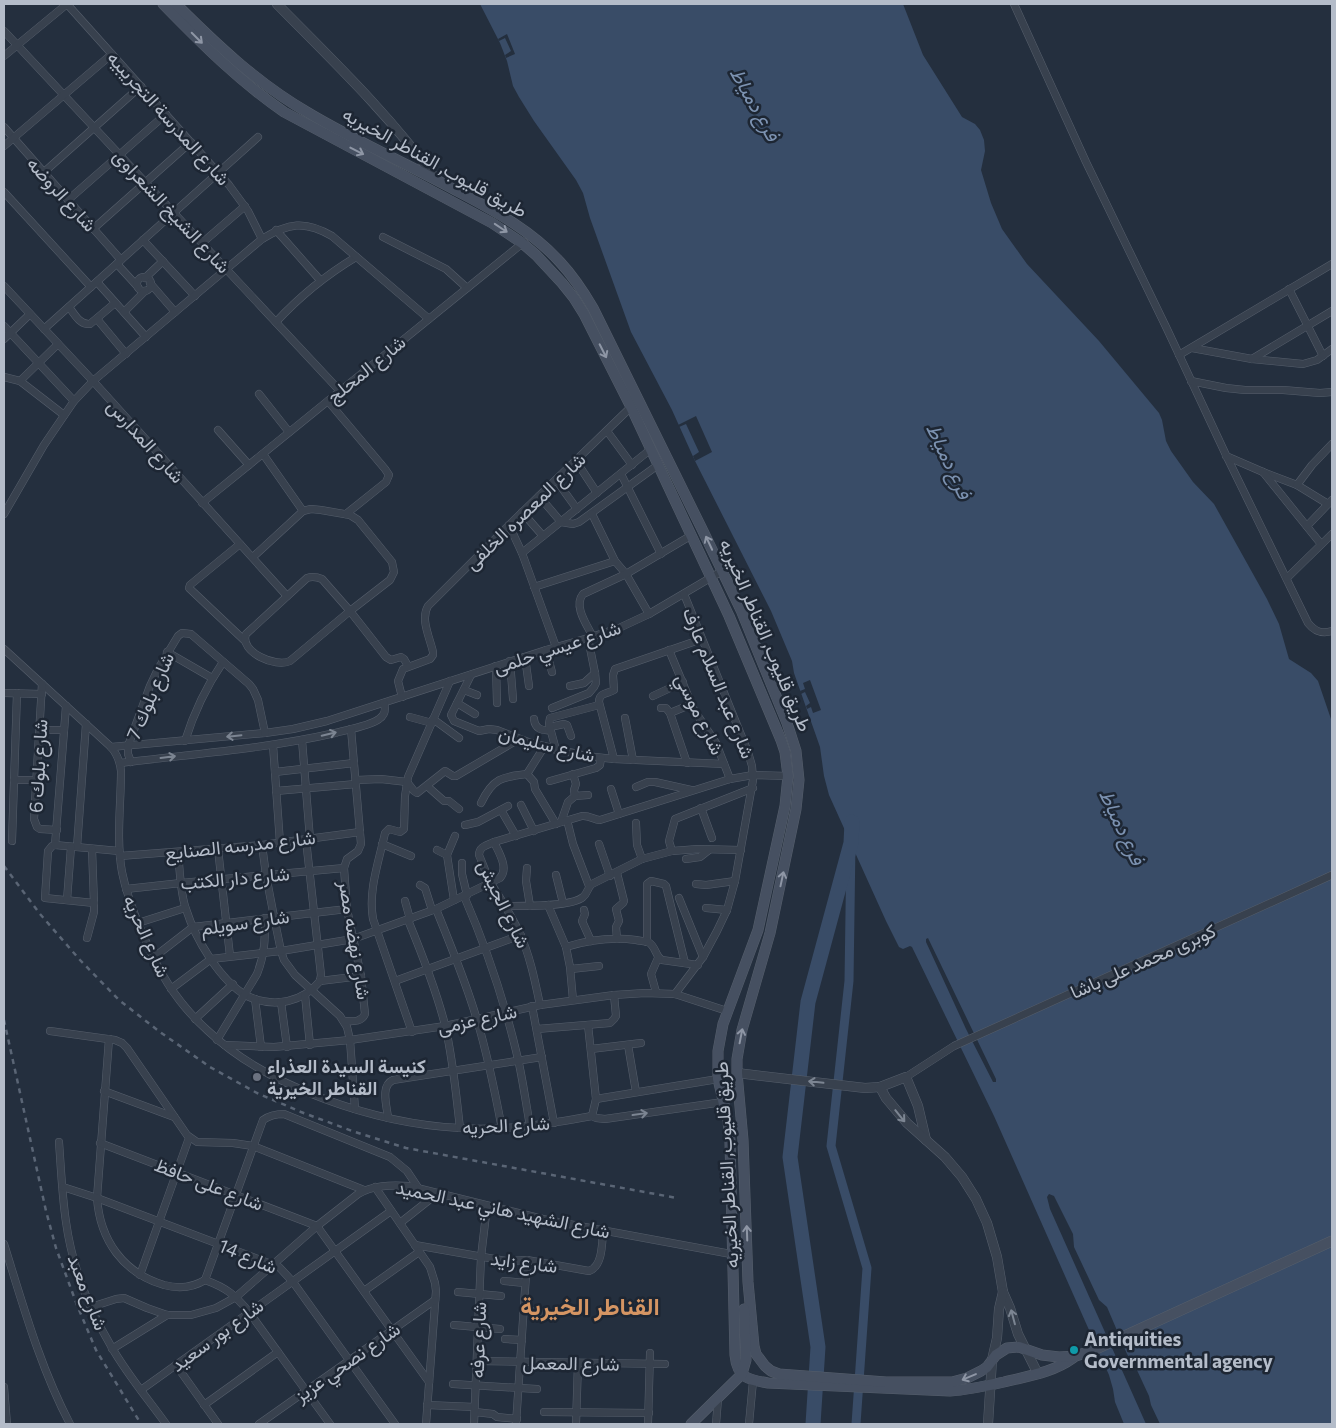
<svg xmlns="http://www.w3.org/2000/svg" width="1336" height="1428" font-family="Commissioner,Vazirmatn,sans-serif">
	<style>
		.water { fill: #394c67; fill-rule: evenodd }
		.pier { fill: #242f3e }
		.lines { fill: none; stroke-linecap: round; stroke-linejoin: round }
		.canal { stroke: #394c67; stroke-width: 9 }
		.river { stroke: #394c67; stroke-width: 15 }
		.minor-casing { stroke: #565f6c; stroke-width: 8 }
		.tertiary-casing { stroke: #565f6c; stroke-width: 10 }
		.secondary-casing { stroke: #565f6c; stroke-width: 11 }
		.minor { stroke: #38414e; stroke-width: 7 }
		.tertiary { stroke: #38414e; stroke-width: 9 }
		.secondary { stroke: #465061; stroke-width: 10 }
		.rail { stroke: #5a6575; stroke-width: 2.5; stroke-dasharray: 5 5; stroke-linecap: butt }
		.oneway { stroke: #8e96a5 }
		.oneway2 { stroke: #7c8592 }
		.worship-dot { fill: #6b7280; stroke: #1d2633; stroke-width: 2 }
		.culture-dot { fill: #0f9aa8; stroke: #1d2633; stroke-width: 2 }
		.labels { text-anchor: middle; stroke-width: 5; stroke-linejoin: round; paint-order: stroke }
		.street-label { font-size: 19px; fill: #b4bcc9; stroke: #1d2633 }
		.poi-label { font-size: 19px; font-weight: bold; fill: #b4bcc9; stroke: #1d2633; text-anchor: start }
		.water-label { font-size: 20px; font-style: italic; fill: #7c92b1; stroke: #1d2633 }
		.district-label { font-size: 24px; font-weight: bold; fill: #d59563; stroke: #1d2633 }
	</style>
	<rect width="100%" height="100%" fill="#242f3e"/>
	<path class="water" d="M480,4H903L923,55L962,117L975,124L980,130L984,140L985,151L981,170L991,203L1002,229L1027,264L1099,341L1159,413L1162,420L1166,441L1171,451L1193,482L1214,504L1267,599L1279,624L1289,659L1311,673L1318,681L1332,722V1424H1160L1151,1405L1149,1396L1136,1368L1127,1354L1107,1307L1099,1300L1074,1247L1073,1234L1054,1196L1049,1194L1047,1197L1050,1209L1146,1424H1124L1115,1402L1113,1389L1109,1375L994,1116L912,947L910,946L903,949L899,947L886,921L829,795L824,776L820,747L794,673L792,661L771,611L695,461L672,410L631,332L590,218L583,193L576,180L534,121L519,97L513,86L507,61L500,43ZM928,938L996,1079V1082H993L966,1029L926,942V939Z"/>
	<g class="pier">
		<path d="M507,34L515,54L506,58L505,55L511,51L505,38L499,41L498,39Z"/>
		<path d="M696,416L712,452L695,461L693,456L699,452L686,424L679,427L678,425Z"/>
		<path d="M810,680L821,710L813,713L811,707L807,709L806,706L810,703L805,692L801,694L800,691L805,689L803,683Z"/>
	</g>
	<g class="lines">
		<path class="canal" d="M851,843L849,981L831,1146L867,1268L856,1424"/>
		<path class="river" d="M813,1424L818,1347L790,1157L808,1002L851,843L852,822"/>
		<defs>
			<g id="minor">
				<path d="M67,4L229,185L248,211L262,239"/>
				<path d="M1014,4L1086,162L1167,329L1226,455L1308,623C1315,632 1322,634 1332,631"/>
				<path d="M4,31L340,391"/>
				<path d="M4,56L67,4"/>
				<path d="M4,127L121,260"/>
				<path d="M4,146L112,54"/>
				<path d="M43,173L141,86"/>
				<path d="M4,192L91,287"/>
				<path d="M68,200L166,114"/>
				<path d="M93,229L191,142"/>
				<path d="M276,230L320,280"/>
				<path d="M383,237L446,269L467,288"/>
				<path d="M143,240L195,296"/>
				<path d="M202,243L245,206"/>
				<path d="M117,264L138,287"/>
				<circle cx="144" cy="284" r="7"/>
				<path d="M145,278L163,261"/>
				<path d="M97,282L146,337"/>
				<path d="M150,283L175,312"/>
				<path d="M4,286L93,381L287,596"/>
				<path d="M1289,289L1323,356"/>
				<path d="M69,307C75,315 80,325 90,324L115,303"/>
				<path d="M124,312L145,291"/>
				<path d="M97,319L126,354"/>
				<path d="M276,322C300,296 326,275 356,257"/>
				<path d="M4,326L74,401"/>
				<path d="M44,329L258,137"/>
				<path d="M4,339L30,314"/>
				<path d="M1192,348L1252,359L1303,364L1317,360L1332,349"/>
				<path d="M1179,355L1332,264"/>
				<path d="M1252,359L1332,311"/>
				<path d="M4,377L20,381L64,415"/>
				<path d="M20,381L58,344"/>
				<path d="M1191,381L1226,388L1245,390H1283L1320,393L1332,392"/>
				<path d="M259,394L289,432"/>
				<path d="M328,401L385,469L389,475L386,482L346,514"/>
				<path d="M218,430L249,465"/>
				<path d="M607,431L632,465"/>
				<path d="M263,454L303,511"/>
				<path d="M1226,456L1263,472L1297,485L1328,504"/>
				<path d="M576,461L597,493"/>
				<path d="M1263,472L1321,544"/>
				<path d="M621,474L661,554"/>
				<path d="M556,480L577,509"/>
				<path d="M1297,485L1312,465L1332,444"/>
				<path d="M539,496L561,522L573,524L579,522L658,465"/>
				<path d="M202,503L524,242"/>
				<path d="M522,512L543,536"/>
				<path d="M4,514L44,445L74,401L93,381L262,239C288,223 305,220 332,236L429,319"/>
				<path d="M592,514L615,561L626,574L649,614"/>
				<path d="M509,525L522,553L556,647"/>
				<path d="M1307,526L1332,500"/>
				<path d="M240,544L190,585L189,588L244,640"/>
				<path d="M522,553L651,449"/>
				<path d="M253,557L303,511L311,509L321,510L350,515L358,520L392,562L394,572L390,580L350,611L290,661C276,668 239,652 246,634L307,578C313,576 317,577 322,579L350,611L386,657L391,660L401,657L404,659L408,666"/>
				<path d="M1287,578L1332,534"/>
				<path d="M534,587L615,561"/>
				<path d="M593,637C587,625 573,606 583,594L626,574L692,535"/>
				<path d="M4,649L111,747C117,754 120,761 121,771C121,804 116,839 122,872C126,892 133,911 141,930C157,969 175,1001 207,1030C268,1088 377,1124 460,1128C505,1131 548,1124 592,1116L596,1118L605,1119L723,1102"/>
				<path d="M546,650L552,672"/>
				<path d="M669,650L694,710L716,743L730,779"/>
				<path d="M167,652L212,678"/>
				<path d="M525,657L529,686"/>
				<path d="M510,661L513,699"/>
				<path d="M496,666L497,703"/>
				<path d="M471,675L451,715L454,721L479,731L489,729L497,730L531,743L586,756L614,759L724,764"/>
				<path d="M42,684L34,819L37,827L40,829L57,830"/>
				<path d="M570,686L584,683L595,673"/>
				<path d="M464,690L477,695"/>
				<path d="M4,693L42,694"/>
				<path d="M653,696L683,682"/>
				<path d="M402,697L398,681L403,669L430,659L433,655V652C430,638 420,619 428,606L509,525L631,407"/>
				<path d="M457,703L475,714"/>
				<path d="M552,708L589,693L594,687L596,683L595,673L588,638"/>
				<path d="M661,708H666L670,713L687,763"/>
				<path d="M670,713L692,704"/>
				<path d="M410,717L432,723"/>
				<path d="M625,718L633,760"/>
				<path d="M433,719L459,738"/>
				<path d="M534,719C535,729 542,731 550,730"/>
				<path d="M550,727L564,724L567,725L571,736"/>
				<path d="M39,730H64"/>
				<path d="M302,740L310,839"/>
				<path d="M185,741C194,712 206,687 223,662"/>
				<path d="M273,745L280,843"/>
				<path d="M111,747L265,733L293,729L327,721L546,650L588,638L619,628L649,614L722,571"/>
				<path d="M544,747L527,774L534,782L535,789L556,824"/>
				<path d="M556,750L549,724L550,718L599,705"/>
				<path d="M614,759L599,702C599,692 608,694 614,690L613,675L615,669L702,639"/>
				<path d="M131,762L128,754V746L150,686L158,669L178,636L182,633L191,634L249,684L253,689L258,700L265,733"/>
				<path d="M120,763C192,754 265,749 335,733C346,730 370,726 379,719C385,715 386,710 384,703"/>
				<path d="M275,772L354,763"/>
				<path d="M14,780H36"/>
				<path d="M356,780L381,779L407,782L414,791L417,793L445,771L453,776H456L519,739"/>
				<path d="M550,781L596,768L600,765L601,758"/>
				<path d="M427,786L444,801H449L459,809"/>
				<path d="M636,787L648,782H655L691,790"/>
				<path d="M611,789L619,814"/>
				<path d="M276,791L356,784"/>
				<path d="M575,796L588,795"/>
				<path d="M481,803C493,778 502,777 527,774"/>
				<path d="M521,805L534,831"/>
				<path d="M701,808L712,838"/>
				<path d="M501,810L516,836"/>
				<path d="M567,820L573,844L589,886"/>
				<path d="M561,822L568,802L575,796L574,790L576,784L573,774"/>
				<path d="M636,823L637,845L642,859"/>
				<path d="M465,825L478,822L508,806"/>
				<path d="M306,840L321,975L320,981"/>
				<path d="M12,841L17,693"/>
				<path d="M494,842C488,845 479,846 479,855C483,864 486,874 491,883C501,900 512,916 520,934C530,956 535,981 540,1005"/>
				<path d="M382,844L411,856"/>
				<path d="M599,844L610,876"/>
				<path d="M55,845L66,706"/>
				<path d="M55,845L52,846L48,851L45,898L94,903"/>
				<path d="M55,845L119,851"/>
				<path d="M262,845L266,875L274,917L281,951L284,960L295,975L340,1016L347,1027L350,1040L355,1109"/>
				<path d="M77,847L86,724"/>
				<path d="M218,849L230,956"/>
				<path d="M437,850L447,855"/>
				<path d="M672,851L669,841L675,819L753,788"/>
				<path d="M178,852C180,870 180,893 186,909C195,938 220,981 247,996C260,1002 274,1004 288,1001C301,998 312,991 320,981"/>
				<path d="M120,856L262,845L360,832"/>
				<path d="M686,859L700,857L709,850"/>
				<path d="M462,863V874L467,895"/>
				<path d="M527,868L526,881L530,906"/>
				<path d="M556,875L563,903"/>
				<path d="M696,884L706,885L735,881"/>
				<path d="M420,885L425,888L432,910"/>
				<path d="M126,889L181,883L344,868"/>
				<path d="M464,896C487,949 505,1003 518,1059C523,1081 526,1104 530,1126"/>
				<path d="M679,898L703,957"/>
				<path d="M67,900L71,847"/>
				<path d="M454,900L447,855L455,836"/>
				<path d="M405,901L410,919"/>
				<path d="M548,905L566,947L570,967L573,1000"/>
				<path d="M506,906C522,906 572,907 583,897C588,893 587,888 592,884L642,859L672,851L698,849L741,850"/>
				<path d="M706,908L727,910"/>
				<path d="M436,909C451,946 466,982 477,1020C488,1056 495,1092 502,1129"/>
				<path d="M584,910L585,914L582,921L591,941"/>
				<path d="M408,920C422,954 436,989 445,1025C453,1059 456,1094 460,1128"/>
				<path d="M138,923L185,908"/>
				<path d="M87,938L94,912V903L92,849"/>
				<path d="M617,939L616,927L619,921L616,909L623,903L624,901L617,873"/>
				<path d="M647,942V884L651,881L664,884L666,886L685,963"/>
				<path d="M566,947C589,940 612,937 636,940C640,941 645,941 648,942C656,946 655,956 662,960L698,965"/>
				<path d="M153,958L193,927L347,909"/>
				<path d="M571,969L599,966"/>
				<path d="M320,981L361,976"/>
				<path d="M395,981L521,935"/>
				<path d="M171,989L211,959L281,951L353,939L436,909L500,878C509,868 499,853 494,842L582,816C589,815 594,820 600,820L730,779L753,775L788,776"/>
				<path d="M656,992L651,974L658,958"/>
				<path d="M675,994L703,957L717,931L727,910L735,881L753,780L752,766L748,752L684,594"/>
				<path d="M305,995L310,1045"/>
				<path d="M255,999L261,1047"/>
				<path d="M281,1002L287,1047"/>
				<path d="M532,1006L554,1123"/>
				<path d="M195,1019L233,984"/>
				<path d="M344,1021C352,1021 361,1023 365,1014L361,976L347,909L344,868L347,859L358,851L361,844L351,729"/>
				<path d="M588,1025L596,1099L592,1116"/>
				<path d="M537,1029L610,1023L614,1019L616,1016L614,995"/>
				<path d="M50,1031L115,1040L122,1043L127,1048L187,1135L197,1142L233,1143L253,1146L364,1190"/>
				<path d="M412,1032L373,919C368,890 379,861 385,833L389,829L400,832L404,829L405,796L408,777L450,681"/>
				<path d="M109,1039L97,1198C100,1240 123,1273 164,1285C179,1289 192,1288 205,1280"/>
				<path d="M217,1040L257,974C265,954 265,939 265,918"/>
				<path d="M225,1045L274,1047L350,1040L445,1026L540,1005L614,995L645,993L675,994L727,1011"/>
				<path d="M628,1045L636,1092"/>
				<path d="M591,1049L641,1043"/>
				<path d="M906,1077L954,1046L1332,875"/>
				<path d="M104,1091L174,1117"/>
				<path d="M596,1099L718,1079"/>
				<path d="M388,1118C387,1106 380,1086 393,1080L542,1057"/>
				<path d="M59,1142C61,1168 62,1195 66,1222C72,1265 89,1309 111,1346C126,1373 148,1399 166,1424"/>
				<path d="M100,1143L317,1226L429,1382"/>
				<path d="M63,1187L97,1198L279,1267L293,1282L395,1424"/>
				<path d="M375,1187L430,1267L435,1283L436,1291L426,1424"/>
				<path d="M400,1223L438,1193"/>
				<path d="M4,1244C23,1305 40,1367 70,1424"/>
				<path d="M415,1245L506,1261L527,1260L589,1271C603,1266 602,1243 603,1230"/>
				<path d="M140,1275L189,1138"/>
				<path d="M205,1280L263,1120C270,1115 276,1114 284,1114L390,1157L407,1171L419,1189"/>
				<path d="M205,1280C227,1288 235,1295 249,1312L330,1424"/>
				<path d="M504,1281L525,1283"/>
				<path d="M364,1291L419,1252"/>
				<path d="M458,1292L501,1296"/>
				<path d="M91,1307L116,1299L124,1298L147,1308L167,1315H191L216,1308L236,1297L317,1226L358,1194C373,1185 391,1185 409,1186L547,1220L731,1254H748"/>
				<path d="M523,1311L543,1312"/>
				<path d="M454,1325L500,1329"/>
				<path d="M505,1339L522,1340"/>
				<path d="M112,1349L167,1315"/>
				<path d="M477,1361L665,1364"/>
				<path d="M176,1365L218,1424"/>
				<path d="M453,1384L537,1389"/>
				<path d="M4,1387L7,1424"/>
				<path d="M141,1390L391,1211"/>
				<path d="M204,1405L278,1352"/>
				<path d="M427,1405L475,1407"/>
				<path d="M475,1412L493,1414L497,1417L517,1419"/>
				<path d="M544,1412L649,1413"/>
				<path d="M259,1424L435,1300"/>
				<path d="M474,1424L481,1257L487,1206"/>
				<path d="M516,1424L527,1260"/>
				<path d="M576,1424L578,1363"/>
				<path d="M648,1424L650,1353"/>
				<path d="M716,1424L718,1399"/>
				<path d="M749,1424L753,1381"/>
			</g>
			<g id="tertiary">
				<path d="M277,4C332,60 389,114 435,178"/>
				<path d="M737,1073L865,1088L880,1087L906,1077L918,1106L926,1140"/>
				<path d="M880,1087L886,1098L907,1123L945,1157L962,1177L976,1199L987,1223L997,1257L1003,1292L1010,1308L1018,1334L1038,1374"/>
				<path d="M988,1424L992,1360L997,1338L999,1309L1003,1292"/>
			</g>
			<g id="secondary">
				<path d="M163,4C201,43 239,81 284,112L492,223L522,243L536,255L562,283L574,298L584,314L631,407L729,616L781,740L785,752L788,776L785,806L758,930L723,1024L718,1051V1079L728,1121L730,1141L735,1355C737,1378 749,1380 768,1383L950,1391C968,1390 986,1386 1004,1382C1028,1376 1052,1373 1073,1358"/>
				<path d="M176,4C216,44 257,83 307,112C357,142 410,165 461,193C497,212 533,232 560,262C573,276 583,291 593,308L702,529L741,610L787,723L796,751L799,780L796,809L770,933L742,1030L737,1059V1073L743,1140L748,1282L754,1346L756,1354L765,1366L771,1371L779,1374L886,1382H952L967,1378L981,1371L987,1367L996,1355L1007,1348L1019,1347L1042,1355L1059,1357L1076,1356L1096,1349L1332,1241"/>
				<path d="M691,1424L742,1374L746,1360L744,1309"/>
			</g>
		</defs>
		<use href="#minor" class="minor-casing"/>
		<use href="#tertiary" class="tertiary-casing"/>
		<use href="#secondary" class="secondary-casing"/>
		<use href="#minor" class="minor"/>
		<use href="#tertiary" class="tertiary"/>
		<use href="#secondary" class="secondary"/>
		<g class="rail">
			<path d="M4,866L40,914L80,960L119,1000L160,1032L210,1067L257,1093L301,1112L352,1131L406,1148L677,1198"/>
			<path d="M4,1020L46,1211L56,1248L77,1305L96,1350L141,1424"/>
		</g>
	</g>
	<defs><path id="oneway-shaft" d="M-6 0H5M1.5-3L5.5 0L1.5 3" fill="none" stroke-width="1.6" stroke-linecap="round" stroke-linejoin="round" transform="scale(1.25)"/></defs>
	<g class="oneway">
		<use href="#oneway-shaft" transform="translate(197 38) rotate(45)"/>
		<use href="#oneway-shaft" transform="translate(357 151) rotate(27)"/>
		<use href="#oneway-shaft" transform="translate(501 228) rotate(34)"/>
		<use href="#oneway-shaft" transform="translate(603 351) rotate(63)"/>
		<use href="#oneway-shaft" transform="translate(709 543) rotate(-115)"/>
		<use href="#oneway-shaft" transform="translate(782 879) rotate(-78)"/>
		<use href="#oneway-shaft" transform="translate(741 1036) rotate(-79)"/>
		<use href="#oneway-shaft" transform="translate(747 1233) rotate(-92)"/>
		<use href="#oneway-shaft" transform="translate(969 1377) rotate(157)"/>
	</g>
	<g class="oneway2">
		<use href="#oneway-shaft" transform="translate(329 734) rotate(-13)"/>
		<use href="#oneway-shaft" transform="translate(234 736) rotate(174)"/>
		<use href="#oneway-shaft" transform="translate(168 757) rotate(-7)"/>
		<use href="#oneway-shaft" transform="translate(816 1082) rotate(-174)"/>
		<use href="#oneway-shaft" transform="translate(640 1114) rotate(-8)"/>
		<use href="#oneway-shaft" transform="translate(900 1116) rotate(51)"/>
		<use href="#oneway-shaft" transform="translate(1013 1317) rotate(-105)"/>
	</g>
	<circle class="worship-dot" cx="257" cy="1077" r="5"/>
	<circle class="culture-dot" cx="1074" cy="1350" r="5"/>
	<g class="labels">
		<g class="street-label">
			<text transform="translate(169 118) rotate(48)" y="7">شارع المدرسة التجريبيه</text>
			<text transform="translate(435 162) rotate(29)" y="7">طريق قليوب, القناطر الخيريه</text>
			<text transform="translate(62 194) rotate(48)" y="7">شارع الروضه</text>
			<text transform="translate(172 211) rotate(47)" y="7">شارع الشيخ الشعراوى</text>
			<text transform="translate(366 369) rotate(-39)" y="7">شارع المحلج</text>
			<text transform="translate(146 441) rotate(48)" y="7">شارع المدارس</text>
			<text transform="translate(525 511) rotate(-44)" y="7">شارع المعصره الخلفى</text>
			<text transform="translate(766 635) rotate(67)" y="7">طريق قليوب, القناطر الخيريه</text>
			<text transform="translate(557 647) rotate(-18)" y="7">شارع عيسي حلمى</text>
			<text transform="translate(719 683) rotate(68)" y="7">شارع عبد السلام عارف</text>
			<text transform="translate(150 696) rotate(-67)" y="7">شارع بلوك 7</text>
			<text transform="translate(700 714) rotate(64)" y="7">شارع موسي</text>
			<text transform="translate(547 744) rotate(14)" y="7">شارع سليمان</text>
			<text transform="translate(38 766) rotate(-87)" y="7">شارع بلوك 6</text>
			<text transform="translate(240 845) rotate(-6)" y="7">شارع مدرسه الصنايع</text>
			<text transform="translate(235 878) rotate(-5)" y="7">شارع دار الكتب</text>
			<text transform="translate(504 904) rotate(64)" y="7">شارع الجيش</text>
			<text transform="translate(245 922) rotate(-8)" y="7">شارع سويلم</text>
			<text transform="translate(147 936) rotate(66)" y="7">شارع الحريه</text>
			<text transform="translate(355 940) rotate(81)" y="7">شارع نهضه مصر</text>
			<text transform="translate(1143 961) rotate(-24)" y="7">كوبرى محمد على باشا</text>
			<text transform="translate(477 1019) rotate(-12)" y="7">شارع عزمى</text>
			<text transform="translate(506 1125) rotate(-3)" y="7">شارع الحريه</text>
			<text transform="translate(726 1165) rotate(-93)" y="7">طريق قليوب, القناطر الخيريه</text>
			<text transform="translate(209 1184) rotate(21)" y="7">شارع على حافظ</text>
			<text transform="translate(503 1209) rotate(12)" y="7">شارع الشهيد هاني عبد الحميد</text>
			<text transform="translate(248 1256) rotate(23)" y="7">شارع 14</text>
			<text transform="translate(524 1262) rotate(7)" y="7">شارع زايد</text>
			<text transform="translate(88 1292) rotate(69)" y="7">شارع معبد</text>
			<text transform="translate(217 1335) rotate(-36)" y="7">شارع بور سعيد</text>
			<text transform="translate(478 1340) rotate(-88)" y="7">شارع عرفه</text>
			<text transform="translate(347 1362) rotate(-35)" y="7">شارع نصحي عزيز</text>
			<text transform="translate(571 1363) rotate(1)" y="7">شارع المعمل</text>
		</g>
		<g class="poi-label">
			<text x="267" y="1073">كنيسة السيدة العذراء<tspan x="267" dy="22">القناطر الخيرية</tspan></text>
			<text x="1084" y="1346">Antiquities<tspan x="1084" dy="22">Governmental agency</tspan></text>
		</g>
		<g class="water-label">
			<text transform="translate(755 104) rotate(61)" y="7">فرع دمياط</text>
			<text transform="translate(949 461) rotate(65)" y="7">فرع دمياط</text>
			<text transform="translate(1122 827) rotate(65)" y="7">فرع دمياط</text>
		</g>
		<g class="district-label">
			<text x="590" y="1315">القناطر الخيرية</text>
		</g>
	</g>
	<rect width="1336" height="1428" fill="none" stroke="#b4bcc9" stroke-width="10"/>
</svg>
